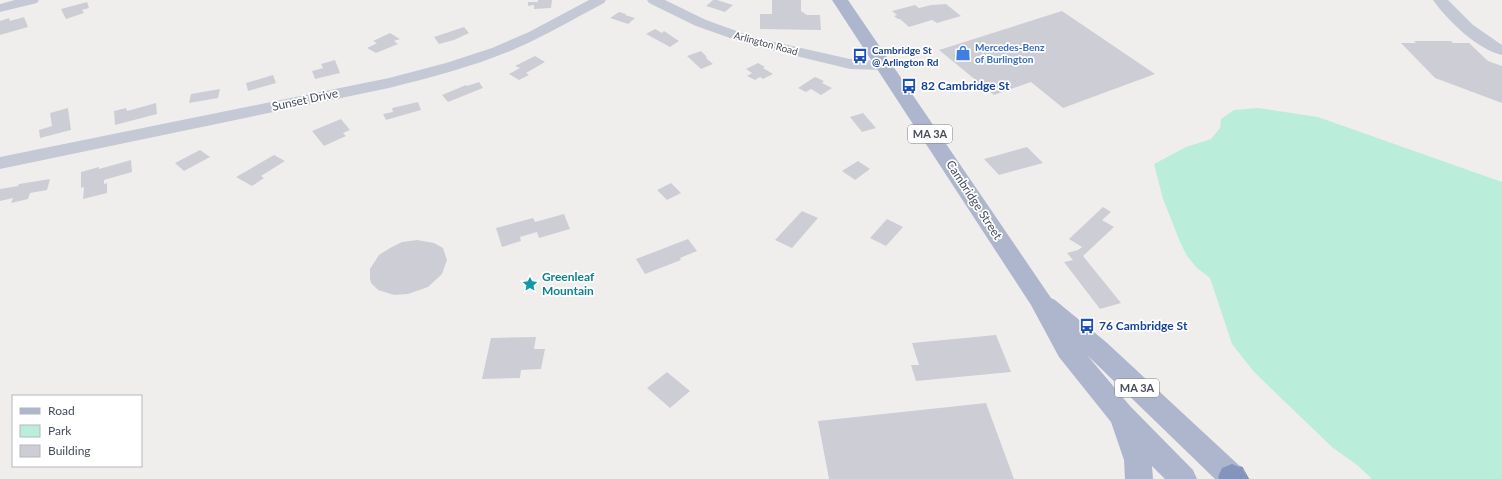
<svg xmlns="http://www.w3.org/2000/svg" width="1502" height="479" font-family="Lato,sans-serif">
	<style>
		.green { fill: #bbeeda }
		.building { fill: #cdced5 }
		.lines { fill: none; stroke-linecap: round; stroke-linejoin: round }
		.highway-casing { stroke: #707fa9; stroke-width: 2 }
		.minor { fill: #c4c9d5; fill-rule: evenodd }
		.major { fill: #adb6cd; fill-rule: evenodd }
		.highway { fill: #8594bd; fill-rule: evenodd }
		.labels { text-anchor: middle; stroke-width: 3.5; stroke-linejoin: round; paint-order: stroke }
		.far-street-label { font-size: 10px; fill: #464d5b; stroke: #fff }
		.far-shop-label { font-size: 10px; font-weight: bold; fill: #366cbe; stroke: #fff; text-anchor: start }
		.far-transit-label { font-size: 10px; font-weight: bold; fill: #164399; stroke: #fff; text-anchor: start }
		.shield { fill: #fff; stroke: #7e828c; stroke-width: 1 }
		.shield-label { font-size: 11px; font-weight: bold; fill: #464d5b }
		.transit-label { font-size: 12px; font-weight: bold; fill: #164399; stroke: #fff; text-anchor: start }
		.street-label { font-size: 12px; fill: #464d5b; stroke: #fff }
		.culture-label { font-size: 12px; font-weight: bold; fill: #0d838f; stroke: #fff; text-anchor: start }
	</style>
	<rect width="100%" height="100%" fill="#f0eeed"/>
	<path class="green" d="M1258,108L1318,117L1502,182V479H1372L1357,465L1333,448L1254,372L1232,344L1210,278L1197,268L1187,256L1180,242L1163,199L1154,164L1186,147L1211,139L1220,128L1221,119L1234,110Z"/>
	<g class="building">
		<path d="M538,0H552L551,8L534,9V5L528,6V2H538Z"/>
		<path d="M713,0H717L733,5L725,12L706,6Z"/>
		<path d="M772,0H801V11L807,15H820L821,30L760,29V14H772Z"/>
		<path d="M87,2L89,8L82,10L84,13L66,19L61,9Z"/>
		<path d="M946,4L961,16L937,23L932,20L909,27L900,19H898L894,16L897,15L892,11L915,5L919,8L931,5Z"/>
		<path d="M1062,11L1155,74L1063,108L1031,82L994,95L939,50Z"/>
		<path d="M619,12L626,14L625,15L635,18L628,24L610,18Z"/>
		<path d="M24,17L28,27L0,35V21L9,18L10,21Z"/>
		<path d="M464,27L469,33L454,40L439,44L434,37Z"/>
		<path d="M655,29L662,33L664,31L679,41L670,47L646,34Z"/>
		<path d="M390,33L400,39L394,41L398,44L376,53L367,48L377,43L373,41Z"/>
		<path d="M1414,41H1451L1453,43H1469L1488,61L1502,66V103L1435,78L1401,43H1416Z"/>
		<path d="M701,51L707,57L706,58L713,64L701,69L687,56Z"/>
		<path d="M535,56L545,62L526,73L529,75L519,80L509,74L520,68L515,66Z"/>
		<path d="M335,60L340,73L315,79L312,71L323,68L321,64Z"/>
		<path d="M758,63L765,67L763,68L773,74L763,79L760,77L755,80L747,76L752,73L746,69Z"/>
		<path d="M273,75L276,83L248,91L246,83Z"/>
		<path d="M815,77L824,81L822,83L832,88L821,95L811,89L806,92L798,88Z"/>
		<path d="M479,82L483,88L448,102L442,95L466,85L467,86Z"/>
		<path d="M220,89L218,98L189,103L191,94Z"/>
		<path d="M418,102L421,110L386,120L383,114L393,112L392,108Z"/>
		<path d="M156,103L157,114L115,125L114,111L126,108L127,111Z"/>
		<path d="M68,108L71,130L40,138L39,130L52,126L50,113Z"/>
		<path d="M863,113L876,128L862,132L850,117Z"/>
		<path d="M341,119L350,130L343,133L346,136L324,146L312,131Z"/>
		<path d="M1027,147L1043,163L999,175L984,159Z"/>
		<path d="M200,150L210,157L184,171L175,163Z"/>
		<path d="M274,155L285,161L261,176L264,178L252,186L236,177Z"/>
		<path d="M131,160L132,172L104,180V184L107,183V193L83,199L84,187L81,188V172L99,167V169Z"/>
		<path d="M858,161L870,169L855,180L842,171Z"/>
		<path d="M50,179L47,190L30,193L28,199L11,203L13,198L0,201V189L18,186L19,184Z"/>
		<path d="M671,183L681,193L667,200L657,190Z"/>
		<path d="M1103,207L1111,212L1102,220L1114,227L1083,256L1121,303L1100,309L1064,262L1073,260L1067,253L1078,250L1082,247L1069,239Z"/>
		<path d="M802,211L818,218L792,248L775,240Z"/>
		<path d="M564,214L570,229L539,238L537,232L520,237L521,241L502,247L496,228L533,218L535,222Z"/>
		<path d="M887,219L903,227L886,246L870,238Z"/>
		<path d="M688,239L697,251L680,258L681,260L645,274L636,259Z"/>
		<path d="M417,240L434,243L443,248L447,260L442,274L428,287L408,294L394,295L378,290L371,283L370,279V269L379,255L390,248L402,242Z"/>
		<path d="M996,335L1011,372L916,381L911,365H919L912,343Z"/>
		<path d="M536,337L534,349H545L541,369L521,370L520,378L482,379L491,338Z"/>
		<path d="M667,372L690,391L670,408L647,388Z"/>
		<path d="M986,403L1014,479H829L818,421Z"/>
	</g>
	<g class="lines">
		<defs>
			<path id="highway" d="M1232,464L1242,468L1248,479H1219L1218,477L1222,468Z"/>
		</defs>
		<use href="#highway" class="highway-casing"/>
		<g class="minor">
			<path d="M15,0H39L37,3L0,12V4Z"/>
			<path d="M589,0H606L604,3C575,18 547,35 517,48C476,66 432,77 389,88L0,169V157L389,78L446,63L492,48L529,32Z"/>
			<path d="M647,0H665L706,20L756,38L850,59L888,62L891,65L888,68L883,70L850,69L747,44L696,26L649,3Z"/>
			<path d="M1433,0H1448L1473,25L1502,45V55C1478,50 1447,20 1433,0Z"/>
		</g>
		<path class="major" d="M832,0H848L1051,298L1055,300L1106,342L1244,470L1248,479H1215L1087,355L1130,406L1193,470L1197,479H1165L1152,466L1153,479H1125L1124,460L1111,422L1059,357L1031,305Z"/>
		<use href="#highway" class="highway"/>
	</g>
	<defs>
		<symbol id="shop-bare" viewBox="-9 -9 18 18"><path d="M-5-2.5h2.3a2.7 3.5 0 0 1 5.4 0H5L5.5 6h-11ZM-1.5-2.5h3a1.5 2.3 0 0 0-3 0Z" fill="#3f7fe0" stroke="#fff" stroke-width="2.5" paint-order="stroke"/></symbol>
		<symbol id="bus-bare" viewBox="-9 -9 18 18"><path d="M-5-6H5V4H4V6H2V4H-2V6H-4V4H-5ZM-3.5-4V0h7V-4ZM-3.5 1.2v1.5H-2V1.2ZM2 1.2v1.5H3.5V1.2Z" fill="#1a4fb4" stroke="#fff" stroke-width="2.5" paint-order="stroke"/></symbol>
		<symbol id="sight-bare" viewBox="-9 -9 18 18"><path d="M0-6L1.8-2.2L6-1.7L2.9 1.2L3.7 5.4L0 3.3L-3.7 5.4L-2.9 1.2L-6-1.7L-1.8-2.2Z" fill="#0f9aa8" stroke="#fff" stroke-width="2.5" paint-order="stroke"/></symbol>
	</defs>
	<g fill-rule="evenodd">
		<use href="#shop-bare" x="952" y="42" width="22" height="22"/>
		<use href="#bus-bare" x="849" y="45" width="22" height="22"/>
		<use href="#bus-bare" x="898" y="75" width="22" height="22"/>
		<use href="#sight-bare" x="519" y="273" width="22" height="22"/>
		<use href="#bus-bare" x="1076" y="315" width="22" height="22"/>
	</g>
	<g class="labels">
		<g class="far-street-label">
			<text transform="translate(766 43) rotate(15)" y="4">Arlington Road</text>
		</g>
		<g class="far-shop-label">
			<text x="975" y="51">Mercedes-Benz<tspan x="975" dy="12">of Burlington</tspan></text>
		</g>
		<g class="far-transit-label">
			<text x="872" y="54">Cambridge St<tspan x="872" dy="12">@ Arlington Rd</tspan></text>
		</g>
		<g class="shield">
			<rect x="908" y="125" width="44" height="18" rx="3"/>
			<rect x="1115" y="379" width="44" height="18" rx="3"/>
		</g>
		<g class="shield-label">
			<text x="930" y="138">MA 3A</text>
			<text x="1137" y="392">MA 3A</text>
		</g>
		<g class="transit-label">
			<text x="921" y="90">82 Cambridge St</text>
			<text x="1099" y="330">76 Cambridge St</text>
		</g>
		<g class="street-label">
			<text transform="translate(305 100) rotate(-12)" y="4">Sunset Drive</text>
			<text transform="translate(974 200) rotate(57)" y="4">Cambridge Street</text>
		</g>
		<g class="culture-label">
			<text x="542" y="281">Greenleaf<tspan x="542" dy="14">Mountain</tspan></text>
		</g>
	</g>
	<rect x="12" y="395" width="130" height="72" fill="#ffffff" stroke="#b5b8bd"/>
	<rect x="20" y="408" width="20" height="6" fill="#adb6cd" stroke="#b5b8bd"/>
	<text x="48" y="415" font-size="12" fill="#464d5b">Road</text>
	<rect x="20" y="425" width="20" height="12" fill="#bbeeda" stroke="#b5b8bd"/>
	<text x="48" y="435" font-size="12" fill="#464d5b">Park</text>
	<rect x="20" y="445" width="20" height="12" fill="#cdced5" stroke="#b5b8bd"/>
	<text x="48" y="455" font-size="12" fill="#464d5b">Building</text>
</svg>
